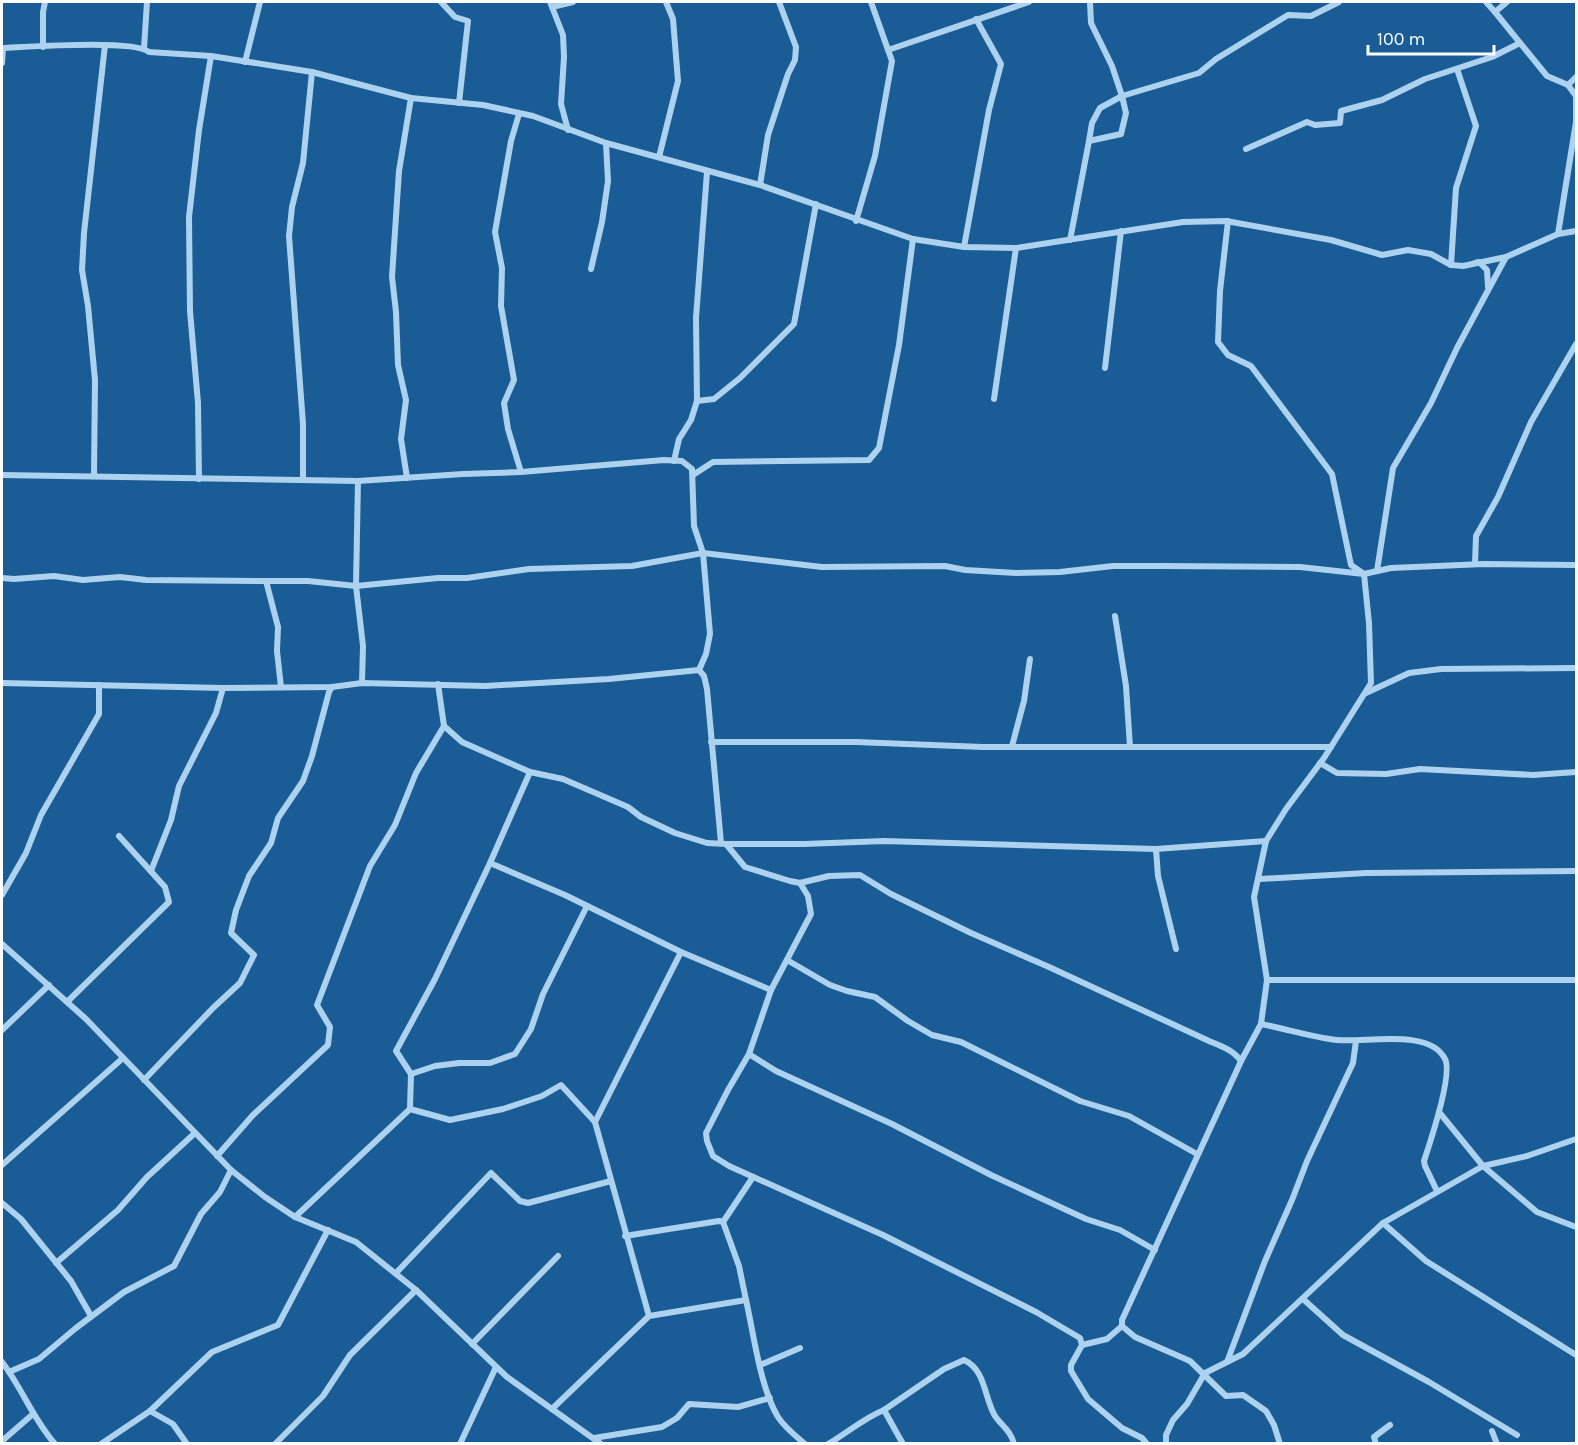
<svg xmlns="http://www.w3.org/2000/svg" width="1578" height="1445" font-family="Karla,sans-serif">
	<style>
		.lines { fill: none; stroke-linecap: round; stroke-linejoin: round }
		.minor { stroke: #add2f0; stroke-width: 6 }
	</style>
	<rect width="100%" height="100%" fill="#1a5c95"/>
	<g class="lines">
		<g class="minor">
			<path d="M441,2L455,17L468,21L459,103"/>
			<path d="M550,2L552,7L573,2"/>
			<path d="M1486,2L1495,12L1507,2"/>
			<path d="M552,7L563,35L564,57L561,104L568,130"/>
			<path d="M1495,12L1547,76L1568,85"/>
			<path d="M43,47V12L45,2"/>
			<path d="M2,48C27,47 134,39 149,52L211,56L312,72L411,98L483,105L533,116L606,143L760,185L913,239L964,247L1016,248L1183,222L1226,221L1331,240L1382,255L1408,250L1431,254L1451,265L1463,266L1506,257L1558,234L1576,231"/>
			<path d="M144,48L147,2"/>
			<path d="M888,50L1029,2"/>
			<path d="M245,62L260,2"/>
			<path d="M2,63L3,48"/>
			<path d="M519,114L511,141L495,232L502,268L501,306L514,380L504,403L508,429L521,472"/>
			<path d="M1089,141L1092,123L1100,108L1122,96L1199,73L1216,59L1288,15L1311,16L1339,2"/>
			<path d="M1246,149L1307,122L1315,125L1340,123L1341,111L1382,100L1425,79L1492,57L1520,43"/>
			<path d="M659,157L678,81L673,19L666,2"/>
			<path d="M760,185L768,135L788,74L795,60L796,47L779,2"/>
			<path d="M856,221L875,156L892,61L871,2"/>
			<path d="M1228,221L1220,291L1218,342L1228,355L1251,366L1332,474L1351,565L1364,574L1369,623L1371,683L1324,758L1286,809L1266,841L1254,897L1267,980L1261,1024L1241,1061"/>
			<path d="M1558,234L1576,122V96L1568,85L1576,77"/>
			<path d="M1070,240L1089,141L1121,134L1126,113L1122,96L1112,66L1091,23L1090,2"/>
			<path d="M964,247L989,110L1001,64L976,19"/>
			<path d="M1475,263L1479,262L1487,270L1488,287"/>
			<path d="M1451,265L1456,188L1476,126L1457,69"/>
			<path d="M591,269L602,222L608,181L606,143"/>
			<path d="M1105,368L1121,231"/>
			<path d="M994,399L1016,248"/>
			<path d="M697,401L714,399L740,378L794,324L816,204"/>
			<path d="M674,461L679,439L691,420L697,401L696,318L707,172"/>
			<path d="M2,475L358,481L463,474L521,472L664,460L682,461L692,469L694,526L703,553L710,634L706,654L699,670"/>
			<path d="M693,475L713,462L869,460L879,448L899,345L913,239"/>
			<path d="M94,476L95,380L88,306L82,270L84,233L105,45"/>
			<path d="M407,478L401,439L406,400L398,365L396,312L392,277L399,171L411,98"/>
			<path d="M199,479L198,403L190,311L189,217L199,130L211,56"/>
			<path d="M303,480V424L289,236L292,207L303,163L312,72"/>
			<path d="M358,481L356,586L363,646L362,683"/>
			<path d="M1475,564L1476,536L1498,497L1531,422L1576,344"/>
			<path d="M1377,571L1393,468L1431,403L1457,348L1506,257"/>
			<path d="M2,578L14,579L54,576L83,580L120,577L146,580L266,581L278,627L277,651L281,687"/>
			<path d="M266,581H308L356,586L438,578H467L529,569L632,566L703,553L822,567L945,566L965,570L1016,573L1060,572L1113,566H1162L1300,567L1364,574L1391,568L1484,564L1576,565"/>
			<path d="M1115,616L1126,686L1130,747"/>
			<path d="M699,670L704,676L707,689L721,843"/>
			<path d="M2,683L223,688L332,687L362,683L485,686L609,679L699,670"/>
			<path d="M438,684L444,726L462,742L530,772"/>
			<path d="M1366,693L1409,673L1441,669L1576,668"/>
			<path d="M711,742H856L983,747H1331"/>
			<path d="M1012,746L1024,701L1030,659"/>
			<path d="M1320,763L1337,773L1386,774L1420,769L1533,775L1576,772"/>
			<path d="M726,844H804L884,841L1156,849L1266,841"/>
			<path d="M1156,849L1158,876L1176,949"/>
			<path d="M151,871L171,820L179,786L216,713L223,688"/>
			<path d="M1260,879L1366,873L1576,871"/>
			<path d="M800,883L808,896L811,914L771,990L749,1054L728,1090L706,1133L707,1141L713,1156L729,1166L883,1235L1036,1312L1080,1338L1082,1345L1071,1365V1371L1088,1399L1122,1428L1142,1438L1147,1444"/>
			<path d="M2,895L26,853L41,815L99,714V685"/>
			<path d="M2,944L86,1019L231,1170L265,1197L295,1217L356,1242L416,1290L507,1377L601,1444"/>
			<path d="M681,952L771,990"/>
			<path d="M787,960L830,985L847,991L875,997L908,1021L932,1035L961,1042L1080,1101L1129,1116L1197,1154"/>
			<path d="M1267,980H1576"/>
			<path d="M67,1002L169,902L165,887L119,836"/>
			<path d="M1261,1024C1286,1029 1312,1037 1337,1040C1366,1043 1430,1028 1445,1059C1453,1074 1430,1143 1424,1161L1425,1166L1437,1191"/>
			<path d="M2,1030L49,985"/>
			<path d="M749,1054L776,1071L892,1124L991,1175L1086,1219L1120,1230L1155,1250"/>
			<path d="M411,1074L435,1066L459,1063H490L515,1054L531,1029L543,994L587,906"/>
			<path d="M144,1080L213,1008L240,983L254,955L231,933L236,910L249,876L271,843L278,818L303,781L312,756L329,692L332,687"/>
			<path d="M410,1109L411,1074L396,1051L435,979L490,863"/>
			<path d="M1439,1112L1483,1166L1537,1212L1576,1227"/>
			<path d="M595,1122L681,952L565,895L490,863L530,772L563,779L628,807L641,817L675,833L707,843L726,844L745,867L790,881L800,883L829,876L860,875L891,894L971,933L1049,967L1209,1041C1221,1046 1233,1050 1241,1061L1237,1070L1122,1320V1326L1135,1337L1190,1361L1226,1396L1243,1395L1266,1411L1274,1425L1280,1444"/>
			<path d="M217,1156L253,1115L328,1045L330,1027L317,1005L370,866L395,825L416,773L444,726"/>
			<path d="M2,1165L123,1058"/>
			<path d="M2,1203L21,1219L71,1281L91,1316"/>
			<path d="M295,1217L410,1109L450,1120L503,1109L542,1096L561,1085L595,1122L649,1316L746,1300C754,1335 760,1387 778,1417C785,1428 796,1436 805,1444"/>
			<path d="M723,1222L753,1177"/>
			<path d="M1383,1223L1426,1261L1576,1355"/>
			<path d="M625,1236L719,1221L723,1222L739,1266L746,1300"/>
			<path d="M56,1263L118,1210L147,1177L195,1133"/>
			<path d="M396,1273L491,1173L520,1201L528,1203L611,1181"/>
			<path d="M1303,1299L1343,1335L1429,1382L1517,1435"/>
			<path d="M472,1344L558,1256"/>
			<path d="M1082,1345L1107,1339L1122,1326"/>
			<path d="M2,1362C22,1388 33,1419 55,1444"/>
			<path d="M1227,1362L1265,1261L1292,1200L1307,1161L1353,1063L1356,1041"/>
			<path d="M760,1365L800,1348"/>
			<path d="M9,1372L39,1359L76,1328L124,1292L174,1266L201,1214L220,1192L231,1170"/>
			<path d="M552,1409L649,1316"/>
			<path d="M884,1410L944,1369L964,1360C986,1370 984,1398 995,1416C1002,1426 1011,1431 1014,1444"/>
			<path d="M150,1411L173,1424L187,1444"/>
			<path d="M1492,1431L1497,1444"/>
			<path d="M594,1438L662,1427L677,1418L689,1404L738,1407L770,1398"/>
			<path d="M2,1441L33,1414"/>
			<path d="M101,1444L150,1411L212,1352L278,1325L328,1230"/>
			<path d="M275,1444L323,1396L350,1355L416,1290"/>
			<path d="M460,1444L496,1367"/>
			<path d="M828,1444C847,1433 864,1418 884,1410L903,1444"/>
			<path d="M1166,1444V1435L1173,1420L1187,1404L1205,1373L1243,1354L1383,1223L1483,1166L1527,1156L1576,1139"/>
			<path d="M1376,1444L1374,1437L1390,1425"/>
		</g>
	</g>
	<rect width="1578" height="1445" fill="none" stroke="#ffffff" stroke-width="6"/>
	<path d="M1368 45v9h126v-9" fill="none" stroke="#ffffff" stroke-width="3"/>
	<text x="1377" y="45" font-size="18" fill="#ffffff" stroke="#1a5c95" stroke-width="4.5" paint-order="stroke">100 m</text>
</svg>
